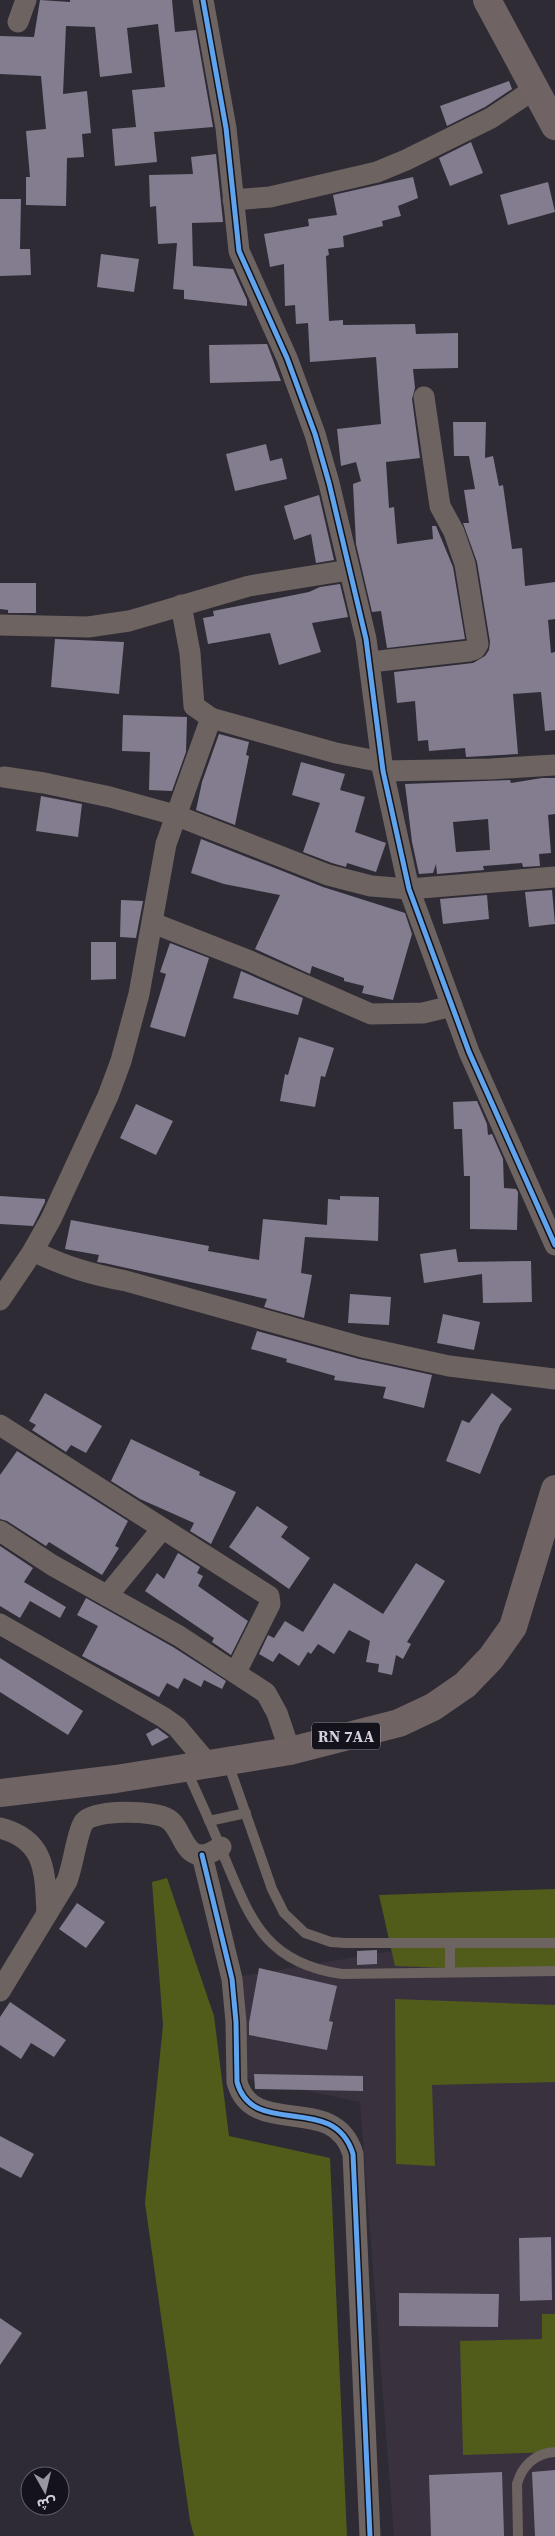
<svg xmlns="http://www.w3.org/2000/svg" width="555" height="2536" font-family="'Source Serif 4','Noto Sans Arabic',serif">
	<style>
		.industrial { fill: #3a313f }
		.forest { fill: #515c1a }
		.building { fill: #837d8f; fill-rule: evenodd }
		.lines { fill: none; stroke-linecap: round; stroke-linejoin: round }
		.lane { stroke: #6d6361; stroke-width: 10 }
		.street { stroke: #6d6361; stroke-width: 21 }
		.primary { stroke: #6f6364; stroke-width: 28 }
		.cycleway-casing { stroke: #14121a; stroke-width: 8 }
		.cycleway { stroke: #60a3ed; stroke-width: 5 }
		.labels { text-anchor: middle; stroke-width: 5; stroke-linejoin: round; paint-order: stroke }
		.shield { fill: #14121a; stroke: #9a96a1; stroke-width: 1 }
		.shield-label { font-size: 16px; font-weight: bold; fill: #d3cfdb }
	</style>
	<rect width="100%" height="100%" fill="#2e2b35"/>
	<path class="industrial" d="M555,1924V2536H394L360,2102L244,2078L236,1977Z"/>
	<g class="forest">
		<path d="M167,1878L214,2016L229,2136L330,2158L347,2536H194L190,2521L145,2203L163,2025L152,1882Z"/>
		<path d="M555,1889V1972L395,1966L379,1895Z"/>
		<path d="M395,1999L555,2005V2082L432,2085L435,2166L396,2164Z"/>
		<path d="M542,2314H555V2452L463,2455L460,2341L542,2339Z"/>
	</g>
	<g class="building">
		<path d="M40,0L70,2V0H172L175,32L196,30L213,127L154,132L157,162L115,166L112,129L136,127L132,90L165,87L158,24L127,28L132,73L100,77L95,27L66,26L63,94L87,91L91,133L82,134L84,157L67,158L66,206L26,205V177H30L26,131L46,129L41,76L0,74V36L34,37Z"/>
		<path d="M509,81L512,89L485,107L447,126L440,106Z"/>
		<path d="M471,142L483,173L450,186L439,158Z"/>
		<path d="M216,154L223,222L192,223L193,266L233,269L247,300V306L184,299V290L173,289L177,243L158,244L156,206L150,207L149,175L193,174L191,157Z"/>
		<path d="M413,177L418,198L398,206L401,216L382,221L383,226L343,236L344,247L328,249L329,255L326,256L329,321L343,320V325L415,324L416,334L458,333V368L413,369L415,388L412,399L420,458L386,462L389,508L394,507L397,544L433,539L432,526H436L453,567L465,639L387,648L381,611L372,612L356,544L353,484L361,481L356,462L341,466L337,429L381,424L376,357L310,362L308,323L296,324L295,305L285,306L284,264L270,267L264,234L309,226L308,219L337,215L333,195Z"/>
		<path d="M548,182L555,212L508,225L500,195Z"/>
		<path d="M0,199H21L20,249H30L31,275L0,276Z"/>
		<path d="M101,254L139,259L134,292L97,287Z"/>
		<path d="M267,344L281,381L210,383L209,345Z"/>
		<path d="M453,422H486L485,458L493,456L499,486L503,485L512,549L522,548L525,586L555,582V619L548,620L551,653L555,652V730L545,731L541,692L513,694L518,754L466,757L465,748L429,751L428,740L418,741L415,701L397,703L394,672L473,663L485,656L489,650L490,642L477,562L463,523H469L464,490L475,489L469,456H454Z"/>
		<path d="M266,444L270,461L282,458L287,479L235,491L226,454Z"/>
		<path d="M319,495L334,560L316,563L311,534L294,540L284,506Z"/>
		<path d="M0,583H36V613H8V610L0,609Z"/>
		<path d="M340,584L348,617L312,623L321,652L279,665L270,633L208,644L203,618L214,616L213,611L309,592L320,587Z"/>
		<path d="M55,639L124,642L119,694L51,687Z"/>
		<path d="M123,715L187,717L186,752L172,791L149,790L150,752L122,751Z"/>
		<path d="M219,734L249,742L246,755L249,756L235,825L196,810L202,782Z"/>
		<path d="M301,762L345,774L340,790L365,797L355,832L386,843L376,872L347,863L346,867L332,863L303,852L320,803L292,795Z"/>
		<path d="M542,778H555V814L548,815L551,853L539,854L540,866L523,867L522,863L483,866L484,870L437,874L436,864L433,873L419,874L412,842L405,784L510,780L511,783ZM488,819L490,850L456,852L453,822Z"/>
		<path d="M41,796L82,804L78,837L36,831Z"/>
		<path d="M201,839L323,887L405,913L412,934L393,1000L362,993L364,986L344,981V978L312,966L310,974L255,949L280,895L224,884L191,873Z"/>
		<path d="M552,890L555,924L529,927L525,892Z"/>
		<path d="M487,895L489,919L443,924L440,899Z"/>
		<path d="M121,900L143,901L136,938L120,937Z"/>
		<path d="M91,942H116V979L91,980Z"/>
		<path d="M170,943L209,958L185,1037L150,1027L166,974L160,972Z"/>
		<path d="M241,971L303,998L298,1015L233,998Z"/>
		<path d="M299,1037L334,1048L325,1077L321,1076L315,1107L280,1101L285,1074L288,1075Z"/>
		<path d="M477,1101L487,1124L488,1135L492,1134L503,1159L504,1188L516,1189L518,1192L517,1230L470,1229V1176H464L462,1129H454L453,1102Z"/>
		<path d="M136,1104L173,1121L156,1155L120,1138Z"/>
		<path d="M0,1196L45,1199V1202L33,1226L0,1224Z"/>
		<path d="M340,1196L379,1197L378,1241L305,1237L301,1273L312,1275L304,1318L264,1307L267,1299L104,1263L97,1262L99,1255L65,1249L71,1220L209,1246L208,1251L259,1260L263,1219L327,1225L328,1199L340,1200Z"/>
		<path d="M456,1249L458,1262L531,1261L532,1302L483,1303L482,1274L424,1283L420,1254Z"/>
		<path d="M350,1294L391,1297L389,1325L348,1323Z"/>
		<path d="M443,1314L480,1322L474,1350L437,1343Z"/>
		<path d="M257,1331L359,1359L432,1375L424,1408L383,1398L386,1387L334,1380L335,1376L286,1362L287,1359L251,1349Z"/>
		<path d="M45,1393L102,1426L86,1453L71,1445L66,1452L32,1430L36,1425L29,1421Z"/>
		<path d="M492,1393L512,1409L500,1425L480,1474L446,1461L462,1420L469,1423Z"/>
		<path d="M131,1439L200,1472L199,1475L236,1492L211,1544L190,1531L194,1523L140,1499L111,1481Z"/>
		<path d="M17,1451L128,1521L115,1546L119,1548L102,1575L49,1542L46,1546L7,1521L0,1519V1475Z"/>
		<path d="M257,1506L288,1527L281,1537L310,1558L289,1589L229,1547Z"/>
		<path d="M0,1546L33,1568L24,1582L66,1607L60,1618L30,1601L20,1618L0,1606Z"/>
		<path d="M178,1553L200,1567L197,1573L203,1576L198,1586L248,1621L231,1655L212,1642L214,1638L145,1591L157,1573L164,1579Z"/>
		<path d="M416,1563L445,1581L407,1642L411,1644L403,1659L396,1655L392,1675L378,1672L379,1664L366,1662L370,1641L349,1630L334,1654L318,1644L311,1654L308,1652L299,1666L279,1653L273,1662L259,1654L268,1635L274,1638L285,1621L303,1632L334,1583L383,1614Z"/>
		<path d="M86,1598L173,1647L226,1681L222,1689L204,1680L201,1687L184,1678L178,1689L167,1683L159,1697L82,1656L98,1626L77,1615Z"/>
		<path d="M0,1658L83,1711L68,1735L0,1692Z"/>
		<path d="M157,1728L169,1737L152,1746L146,1734Z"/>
		<path d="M77,1903L105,1922L86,1948L59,1929Z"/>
		<path d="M377,1950V1964L357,1965V1951Z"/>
		<path d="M259,1968L337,1986L329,2021L333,2022L327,2050L249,2035V2023Z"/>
		<path d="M10,2002L66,2040L54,2057L31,2043L21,2059L0,2045V2017Z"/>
		<path d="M254,2074L363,2076V2091L255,2089Z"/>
		<path d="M0,2136L34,2154L21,2178L0,2167Z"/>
		<path d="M551,2237L552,2300L520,2301L519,2238Z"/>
		<path d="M399,2293L499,2294L498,2327L399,2326Z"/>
		<path d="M0,2318L22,2333L0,2365Z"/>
		<path d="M555,2470V2536H535L532,2472Z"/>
		<path d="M502,2472L504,2536H431L429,2475Z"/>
	</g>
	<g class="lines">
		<g class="lane">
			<path d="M228,1763L272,1889L284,1913L305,1933L331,1942L345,1943H555"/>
			<path d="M186,1769C199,1798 212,1825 223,1854C250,1918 264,1963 342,1974L555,1971"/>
			<path d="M209,1821L246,1813"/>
			<path d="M450,1943V1972"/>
			<path d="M518,2536L517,2484C522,2466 535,2453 555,2452"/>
		</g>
		<g class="street">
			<path d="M203,0L226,128L239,251L287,358L315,434L329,483L366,639L383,771L409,889L469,1052L555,1245"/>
			<path d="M18,22L26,0"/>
			<path d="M233,200L270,197L377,172L406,160L491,118L536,88"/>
			<path d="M181,605L190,653L194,706L211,718L336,753L382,762"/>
			<path d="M0,625L88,627L129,621L249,586L349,570"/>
			<path d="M370,662L469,651L475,649L478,644L465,564L454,532L440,506L424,397"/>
			<path d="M383,771L490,769L555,765"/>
			<path d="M4,777L44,783L110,797L175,815L328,875L371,886L409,889L555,877"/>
			<path d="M153,923L250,961L371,1014L423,1013L452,1006"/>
			<path d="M33,1251C66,1267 90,1274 126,1281L362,1347L449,1366L555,1379"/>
			<path d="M0,1300L33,1251L51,1219L108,1096L121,1061L139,994L166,844L211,718"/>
			<path d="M0,1425L269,1596L270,1604L236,1672"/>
			<path d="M0,1531L52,1565L179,1636L266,1693L277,1713L290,1751"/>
			<path d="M107,1596L162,1529"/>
			<path d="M0,1624L163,1717L177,1727L209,1765"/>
			<path d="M0,1828C47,1840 45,1874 47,1914"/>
			<path d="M202,1855L232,1979L236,2022L237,2082C253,2140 334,2091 353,2154L370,2536"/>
			<path d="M0,1991L67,1881C73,1866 77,1832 84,1822C94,1809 155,1810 168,1819C181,1827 182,1849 196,1854C205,1858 213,1851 221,1847"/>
		</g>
		<g class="primary">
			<path d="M487,0L555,126"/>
			<path d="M0,1793L116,1779L290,1751L399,1723L433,1707L465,1685L491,1658L513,1627L555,1489"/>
		</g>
		<defs>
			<g id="cycleway">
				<path d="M203,0L226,128L239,251L287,358L315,434L329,483L366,639L383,771L409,889L469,1052L555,1245"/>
				<path d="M202,1855L232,1979L236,2022L237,2082C253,2140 334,2091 353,2154L370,2536"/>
			</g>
		</defs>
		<use href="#cycleway" class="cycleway-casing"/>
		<use href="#cycleway" class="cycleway"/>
	</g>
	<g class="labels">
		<rect class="shield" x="312" y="1722.5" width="68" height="27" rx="4"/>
		<g class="shield-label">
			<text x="346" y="1742">RN 7AA</text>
		</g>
	</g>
	<g transform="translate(45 2491) rotate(172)"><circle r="24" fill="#14121a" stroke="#605e67"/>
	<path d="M0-4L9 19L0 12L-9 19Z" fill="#9996a1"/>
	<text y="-8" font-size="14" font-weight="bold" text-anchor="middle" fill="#d3cfdb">ش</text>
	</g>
</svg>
